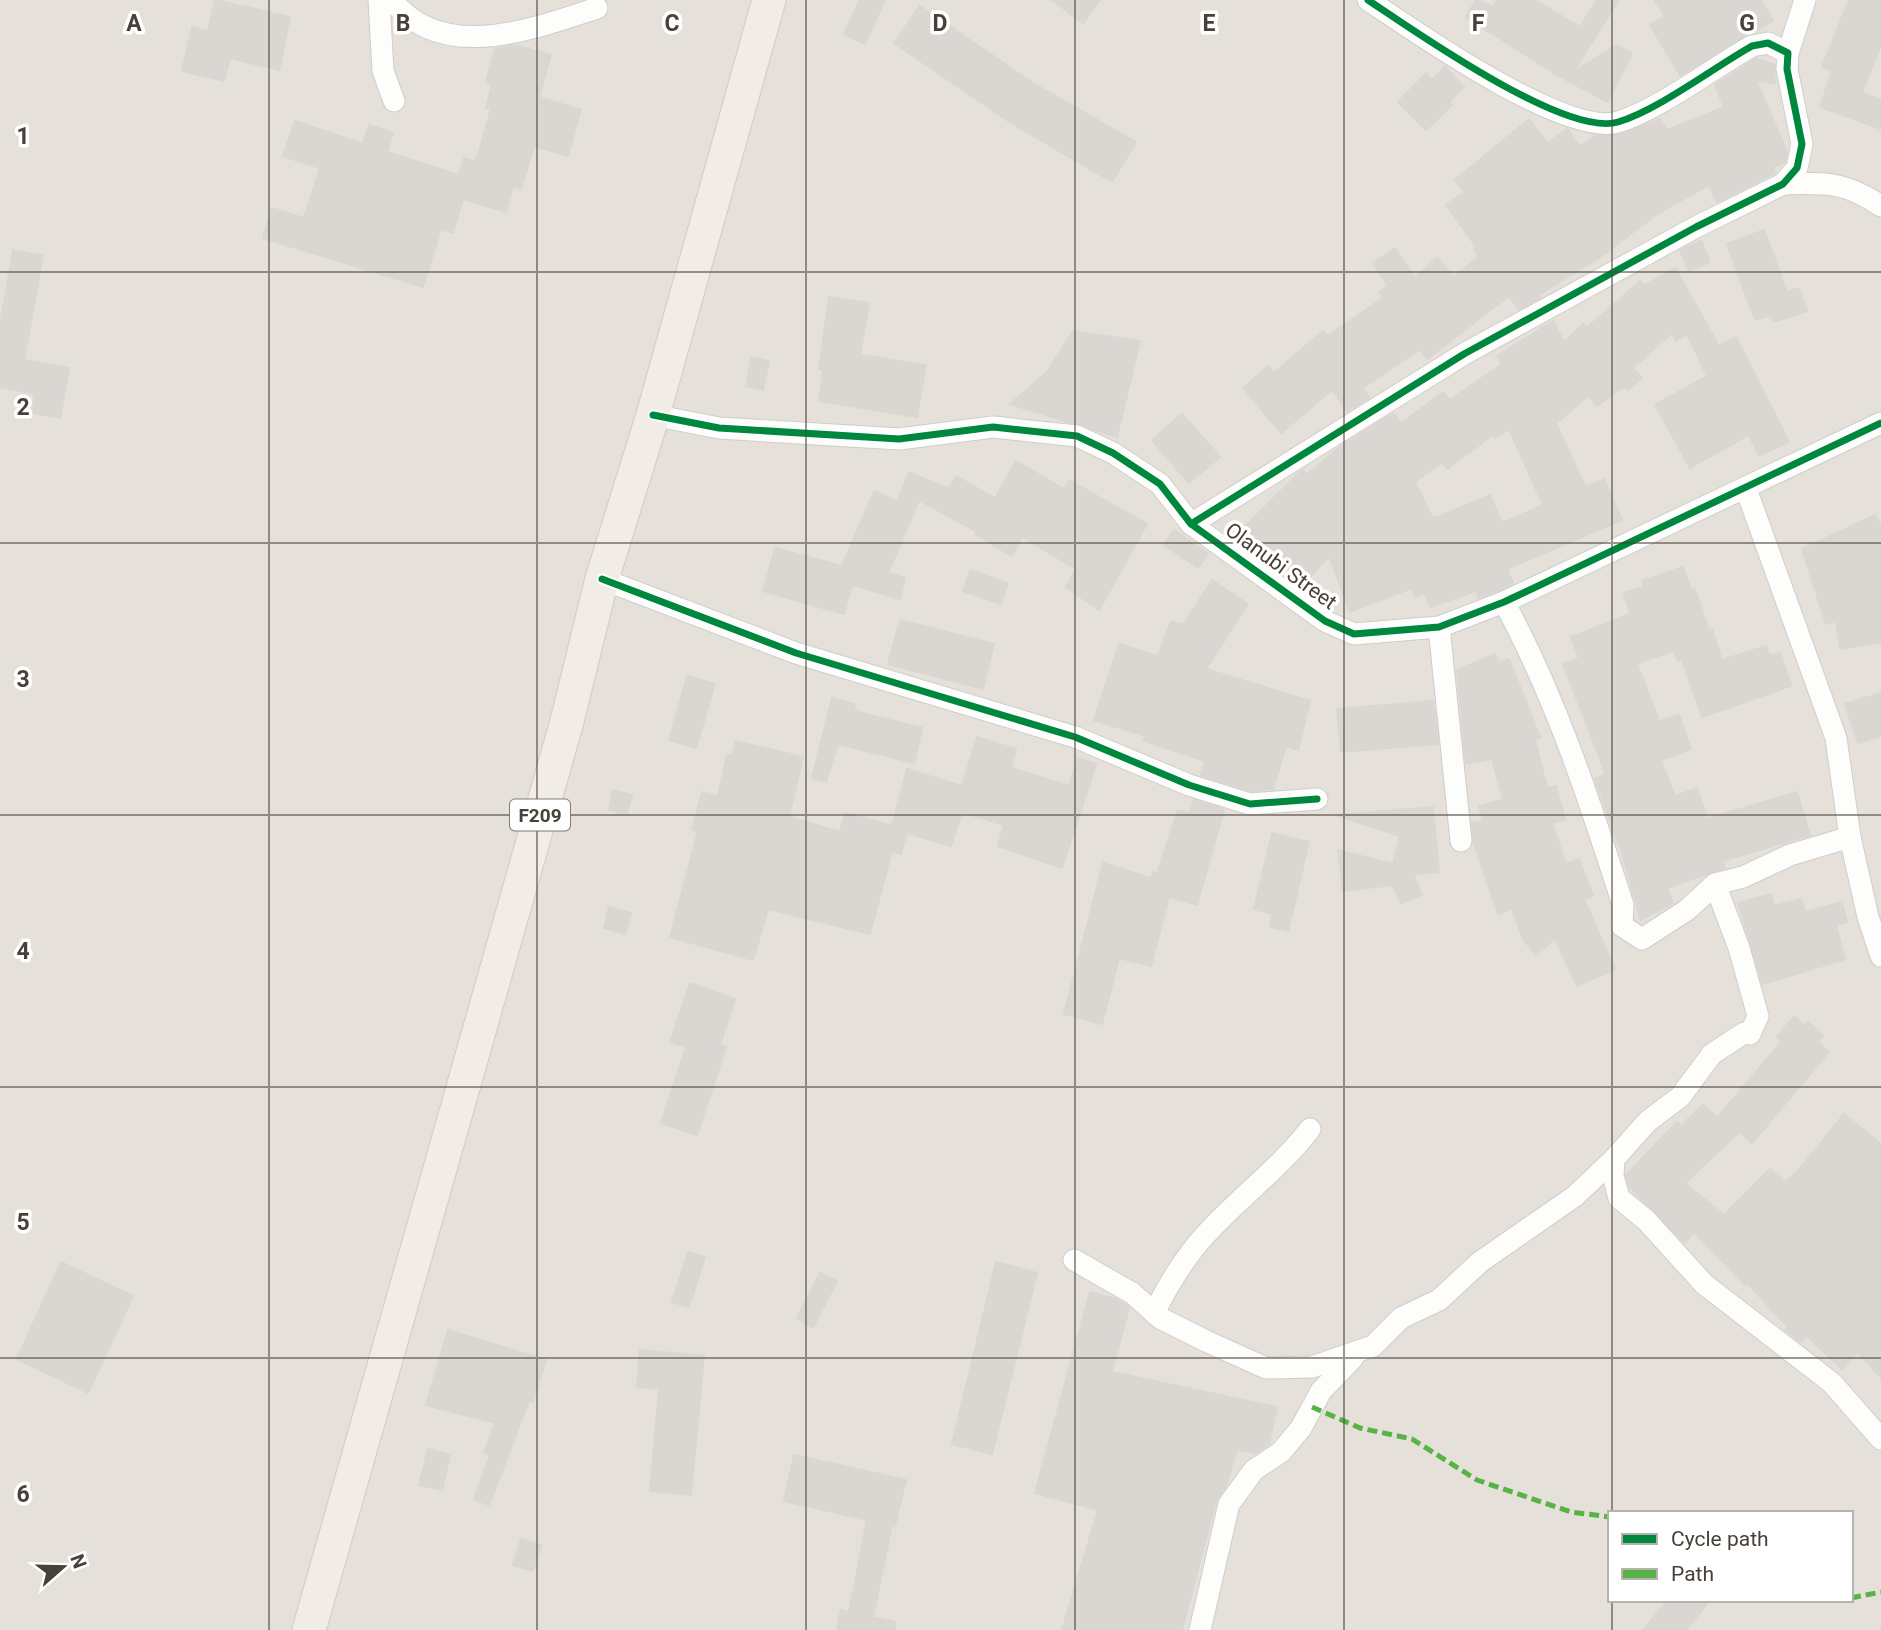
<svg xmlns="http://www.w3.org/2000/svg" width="1881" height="1630" font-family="Roboto,sans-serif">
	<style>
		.residential { fill: #e5e1da; fill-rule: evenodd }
		.building { fill: #dad7d3; stroke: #dad6d2; stroke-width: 2; fill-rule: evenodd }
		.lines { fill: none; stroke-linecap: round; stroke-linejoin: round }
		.minor-casing { stroke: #d0cdca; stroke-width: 23 }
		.primary-casing { stroke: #d3caba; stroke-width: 35 }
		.minor { stroke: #fdfdfc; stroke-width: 21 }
		.primary { stroke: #f1ece5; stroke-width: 33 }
		.quiet { stroke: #57b346; stroke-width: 5; stroke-dasharray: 10 5; stroke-linecap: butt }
		.cycleway-casing { stroke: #fff; stroke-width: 11 }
		.cycleway { stroke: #00873e; stroke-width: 7 }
		.grid { fill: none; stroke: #484138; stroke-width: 2; stroke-opacity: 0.55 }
		.labels { text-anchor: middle; stroke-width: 7; stroke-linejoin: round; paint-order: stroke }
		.shield { fill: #fff; stroke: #7f7a74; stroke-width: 2 }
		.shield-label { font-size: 19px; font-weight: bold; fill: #484138 }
		.street-label { font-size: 21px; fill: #484138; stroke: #fff }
		.grid-label { font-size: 23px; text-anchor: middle; font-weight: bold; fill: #484138; stroke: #fff; stroke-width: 7; stroke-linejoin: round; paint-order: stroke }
	</style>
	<rect width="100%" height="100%" fill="#f2efec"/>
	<path class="residential" d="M0,0H1881V1630H0ZM1610,1513H1851V1600H1610Z"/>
	<g class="building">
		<path d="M215,0L290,17L279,70L230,58L224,81L182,71L192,27L208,31Z"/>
		<path d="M860,0H885L865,44L844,34Z"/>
		<path d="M1052,0H1100L1083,23Z"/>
		<path d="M1476,0L1493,7L1497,0H1535L1580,27L1597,0H1619L1573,72L1617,45L1632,54L1607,102L1557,75L1466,17Z"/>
		<path d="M1654,0H1761L1773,21L1680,75L1650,25L1665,16Z"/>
		<path d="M1849,0H1881V45L1862,93L1881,100V129L1820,107L1832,71L1822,67Z"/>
		<path d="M920,6L1033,83L1136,142L1112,182L1011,123L894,43Z"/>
		<path d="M515,45L551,55L539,97L581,110L568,156L534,146L521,189L513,186L506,212L463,199L453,233L441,229L423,287L263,238L272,208L304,218L320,168L283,156L295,121L363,144L369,125L393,133L387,152L459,175L464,158L474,161L478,155L491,109L486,108L492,84L486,82L495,49Z"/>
		<path d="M1755,59L1774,64L1775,83L1756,80L1787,152L1785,162L1773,167L1775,173L1717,202L1709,185L1657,214L1599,258L1538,295L1540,298L1519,309L1509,296L1427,359L1420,349L1363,388L1369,398L1347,411L1332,390L1281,433L1243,388L1268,366L1274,373L1323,331L1327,336L1383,298L1379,292L1388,286L1373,263L1395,248L1415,278L1437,258L1454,277L1479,256L1474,249L1477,248L1446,205L1464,192L1455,180L1529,119L1548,143L1567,129L1580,146L1595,136L1623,134L1660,119L1667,130L1724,107L1715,85Z"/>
		<path d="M1445,67L1464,87L1449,102L1452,105L1426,130L1398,102L1426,74L1432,80Z"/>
		<path d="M1764,230L1787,292L1799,288L1807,311L1774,322L1771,315L1755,320L1727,244Z"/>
		<path d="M1701,241L1710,262L1689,271L1680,250Z"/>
		<path d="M13,250L43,256L24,360L69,368L60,418L32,413L35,394L0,387V325Z"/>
		<path d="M1675,268L1719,346L1736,337L1789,442L1759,456L1749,435L1690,468L1655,405L1707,376L1687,334L1676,341L1672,333L1633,368L1642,378L1628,390L1625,386L1597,406L1589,396L1556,423L1585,487L1604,479L1622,520L1507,569L1513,583L1499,590L1478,598L1476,591L1430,607L1425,593L1415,597L1412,588L1350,612L1329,556L1302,586L1241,531L1302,470L1306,475L1341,446L1394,413L1401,423L1444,392L1450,400L1502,364L1497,356L1553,321L1564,342L1583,324L1587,328L1640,281L1643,286ZM1509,429L1543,505L1502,523L1490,495L1433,519L1415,482L1442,462L1447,469L1493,435L1495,438Z"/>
		<path d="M829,297L869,303L860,355L926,365L917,417L819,401L823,370L819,369Z"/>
		<path d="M1073,331L1140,341L1117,437L1010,404L1046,373Z"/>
		<path d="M751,357L769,361L763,390L746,386Z"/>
		<path d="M1182,414L1220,457L1189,483L1152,440Z"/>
		<path d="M1016,461L1064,489L1069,480L1147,524L1099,610L1066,587L1076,569L1022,537L1012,556L975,534L976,531L919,500L888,573L905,578L900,599L852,585L844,614L763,591L775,548L842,566L874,491L897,501L909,472L949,489L956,476L995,498Z"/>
		<path d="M1875,515L1881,527V642L1840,649L1836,621L1826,624L1802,549Z"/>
		<path d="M1174,530L1208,554L1198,568L1164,545Z"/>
		<path d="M1683,567L1691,590L1695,589L1709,630L1712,629L1722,660L1766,646L1770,656L1780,652L1791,686L1702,717L1682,660L1678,661L1674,651L1637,663L1659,721L1679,715L1691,749L1661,760L1675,796L1697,788L1707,819L1797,792L1810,835L1722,861L1725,868L1667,888L1673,903L1641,920L1622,853L1595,779L1606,774L1563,664L1579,658L1571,637L1630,614L1624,593L1644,587L1642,581Z"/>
		<path d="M970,570L1008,583L1001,604L963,591Z"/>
		<path d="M1212,580L1248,604L1206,669L1310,701L1298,750L1286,746L1273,789L1252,791L1201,775L1205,761L1143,741L1145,736L1094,720L1119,644L1158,656L1171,621L1183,625Z"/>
		<path d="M900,620L994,644L983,689L888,664Z"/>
		<path d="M1495,654L1499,663L1509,659L1540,737L1535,740L1547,788L1556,786L1565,819L1552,823L1566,864L1579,859L1593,896L1584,899L1615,969L1577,986L1555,938L1536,955L1523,939L1512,909L1498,914L1474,843L1472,823L1483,821L1479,806L1503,800L1492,759L1466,764L1457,670Z"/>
		<path d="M687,676L715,684L696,748L669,740Z"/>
		<path d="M1881,693V736L1858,743L1845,704Z"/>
		<path d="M832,698L855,704L854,711L922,728L914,763L838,744L826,782L812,778Z"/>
		<path d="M1433,701L1438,744L1341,752L1337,709Z"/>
		<path d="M977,737L1016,749L1011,768L1069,786L1078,758L1096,764L1062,868L998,846L1004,825L962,812L951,846L907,833L901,854L892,851L870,934L768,909L753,960L670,937L698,831L692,830L702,792L718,796L727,755L732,756L736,741L803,757L789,817L840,832L845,813L892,826L907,769L962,786Z"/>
		<path d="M613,790L632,795L627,814L609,810Z"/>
		<path d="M1194,800L1224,810L1197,905L1169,897L1151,966L1119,958L1102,1024L1064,1014L1103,863L1151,878L1153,872L1157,873L1178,810L1190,813Z"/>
		<path d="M1433,807L1439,872L1413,874L1422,895L1401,903L1393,885L1343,891L1338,850L1393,864L1400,836L1335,815Z"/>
		<path d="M1272,833L1309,842L1288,931L1270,927L1272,914L1254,909Z"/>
		<path d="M1771,894L1774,906L1801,899L1805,912L1842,902L1847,922L1836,925L1845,959L1763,984L1738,903Z"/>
		<path d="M609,907L631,913L625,934L604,928Z"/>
		<path d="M690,983L735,999L720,1045L726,1047L697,1135L661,1123L686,1047L670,1042Z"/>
		<path d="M1794,1016L1805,1026L1808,1022L1823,1035L1818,1042L1829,1052L1752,1143L1739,1132L1685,1183L1724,1215L1770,1169L1784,1182L1799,1170L1844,1114L1881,1144V1378L1858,1352L1842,1369L1807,1336L1801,1342L1785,1330L1788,1327L1747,1283L1745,1285L1694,1232L1685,1243L1630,1187L1626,1175L1677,1122L1681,1126L1703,1104L1717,1118L1782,1041L1777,1037Z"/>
		<path d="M688,1252L705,1257L689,1307L672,1302Z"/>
		<path d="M61,1262L133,1296L88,1393L17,1359Z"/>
		<path d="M996,1262L1037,1273L992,1454L952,1444Z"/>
		<path d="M820,1273L837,1281L813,1327L797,1318Z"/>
		<path d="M1090,1292L1116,1299L1129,1308L1112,1372L1277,1407L1269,1444L1256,1453L1237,1449L1226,1486L1216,1501L1182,1630H1062L1098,1510L1035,1493Z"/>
		<path d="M448,1330L546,1360L533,1402L529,1401L489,1505L474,1499L490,1455L484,1453L495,1423L426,1405Z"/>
		<path d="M640,1350L704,1356L691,1495L650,1491L659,1389L637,1387Z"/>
		<path d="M428,1449L450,1455L442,1490L419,1485Z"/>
		<path d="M794,1455L906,1480L895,1526L892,1525L873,1617L896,1622L895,1630H837L841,1610L849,1612L867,1520L784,1501Z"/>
		<path d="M521,1539L541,1545L533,1571L513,1565Z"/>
		<path d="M1668,1600H1710L1686,1630H1643Z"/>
	</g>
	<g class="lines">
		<defs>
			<g id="minor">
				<path d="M379,0L383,71L394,101"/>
				<path d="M392,0C442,64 533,29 597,8"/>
				<path d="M1788,53L1805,0"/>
				<path d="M1783,184C1826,183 1844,181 1881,206"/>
				<path d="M653,415L719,428L899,439L993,427L1077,436L1113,453L1160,484L1191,524L1325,621L1354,634L1439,627L1504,602L1881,423"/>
				<path d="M1746,489L1836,738L1850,837L1868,917L1881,956"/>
				<path d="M1191,524L1464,354L1696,227L1783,184L1797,168L1802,144L1787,69L1788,53L1768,43L1752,46C1713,68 1658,110 1618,122C1566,138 1413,30 1368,0"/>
				<path d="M602,579L796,653L1075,737L1189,785L1250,804L1317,799"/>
				<path d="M1504,602C1556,698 1590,802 1623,905L1622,926L1642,939L1687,910L1715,884L1743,877L1790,855L1850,837"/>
				<path d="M1439,627L1461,841"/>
				<path d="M1715,884L1739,948L1758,1016L1750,1034L1744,1033L1712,1054L1680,1097L1648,1121L1614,1159L1613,1176L1619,1198L1646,1220L1704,1284L1832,1383L1881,1439"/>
				<path d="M1074,1260L1132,1293L1160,1318L1206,1341L1266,1368L1312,1367L1373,1346L1401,1318L1439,1300L1480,1262L1575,1196L1614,1159"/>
				<path d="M1154,1313C1169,1283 1185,1256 1208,1232C1241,1196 1280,1168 1310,1129"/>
				<path d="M1200,1630L1229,1504L1254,1470L1281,1452L1301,1428L1321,1391L1353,1358"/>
			</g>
			<path id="primary" d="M309,1630L566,725L602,579L653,415L769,0"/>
		</defs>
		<use href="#minor" class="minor-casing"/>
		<use href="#primary" class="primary-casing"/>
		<use href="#minor" class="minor"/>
		<use href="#primary" class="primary"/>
		<g class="quiet">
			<path d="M1312,1407L1360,1428L1412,1439L1477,1480L1571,1512L1610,1517"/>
			<path d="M1851,1598L1881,1592"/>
			<path d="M1796,1600H1836"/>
		</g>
		<defs>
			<g id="cycleway">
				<path d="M653,415L719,428L899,439L993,427L1077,436L1113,453L1160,484L1191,524L1325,621L1354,634L1439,627L1504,602L1881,423"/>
				<path d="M1191,524L1464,354L1696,227L1783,184L1797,168L1802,144L1787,69L1788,53L1768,43L1752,46C1713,68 1658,110 1618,122C1566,138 1413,30 1368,0"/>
				<path d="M602,579L796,653L1075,737L1189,785L1250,804L1317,799"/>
			</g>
		</defs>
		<use href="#cycleway" class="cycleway-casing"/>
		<use href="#cycleway" class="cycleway"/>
	</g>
	<path class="grid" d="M269,0V1630M537,0V1630M806,0V1630M1075,0V1630M1344,0V1630M1612,0V1513M0,272H1881M0,543H1881M0,815H1881M0,1087H1881M0,1358H1881M1612,1600V1630"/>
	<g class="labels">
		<rect class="shield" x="510" y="799.5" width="60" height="31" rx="5"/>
		<g class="shield-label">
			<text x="540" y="822">F209</text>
		</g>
		<g class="street-label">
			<text transform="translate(1281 566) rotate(36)" y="7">Olanubi Street</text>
		</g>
	</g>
	<g class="grid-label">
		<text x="134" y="31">A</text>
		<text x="403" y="31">B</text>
		<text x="672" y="31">C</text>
		<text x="940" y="31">D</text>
		<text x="1209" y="31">E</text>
		<text x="1478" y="31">F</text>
		<text x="1747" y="31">G</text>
		<text x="23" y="144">1</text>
		<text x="23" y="415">2</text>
		<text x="23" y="687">3</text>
		<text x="23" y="959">4</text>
		<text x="23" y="1230">5</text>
		<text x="23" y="1502">6</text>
	</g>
	<rect x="1608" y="1511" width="245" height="91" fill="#ffffff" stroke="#b6b3af" stroke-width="2"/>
	<rect x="1622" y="1534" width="35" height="10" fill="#00873e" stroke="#b6b3af" stroke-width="2"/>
	<text x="1671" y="1546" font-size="21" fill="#484138">Cycle path</text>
	<rect x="1622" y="1569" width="35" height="10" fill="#57b346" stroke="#b6b3af" stroke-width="2"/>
	<text x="1671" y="1581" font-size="21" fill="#484138">Path</text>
	<g transform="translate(63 1567) rotate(70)" stroke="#ffffff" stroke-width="5" paint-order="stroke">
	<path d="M0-5L12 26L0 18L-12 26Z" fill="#484138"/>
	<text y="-10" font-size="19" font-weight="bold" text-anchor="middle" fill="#484138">N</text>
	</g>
</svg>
